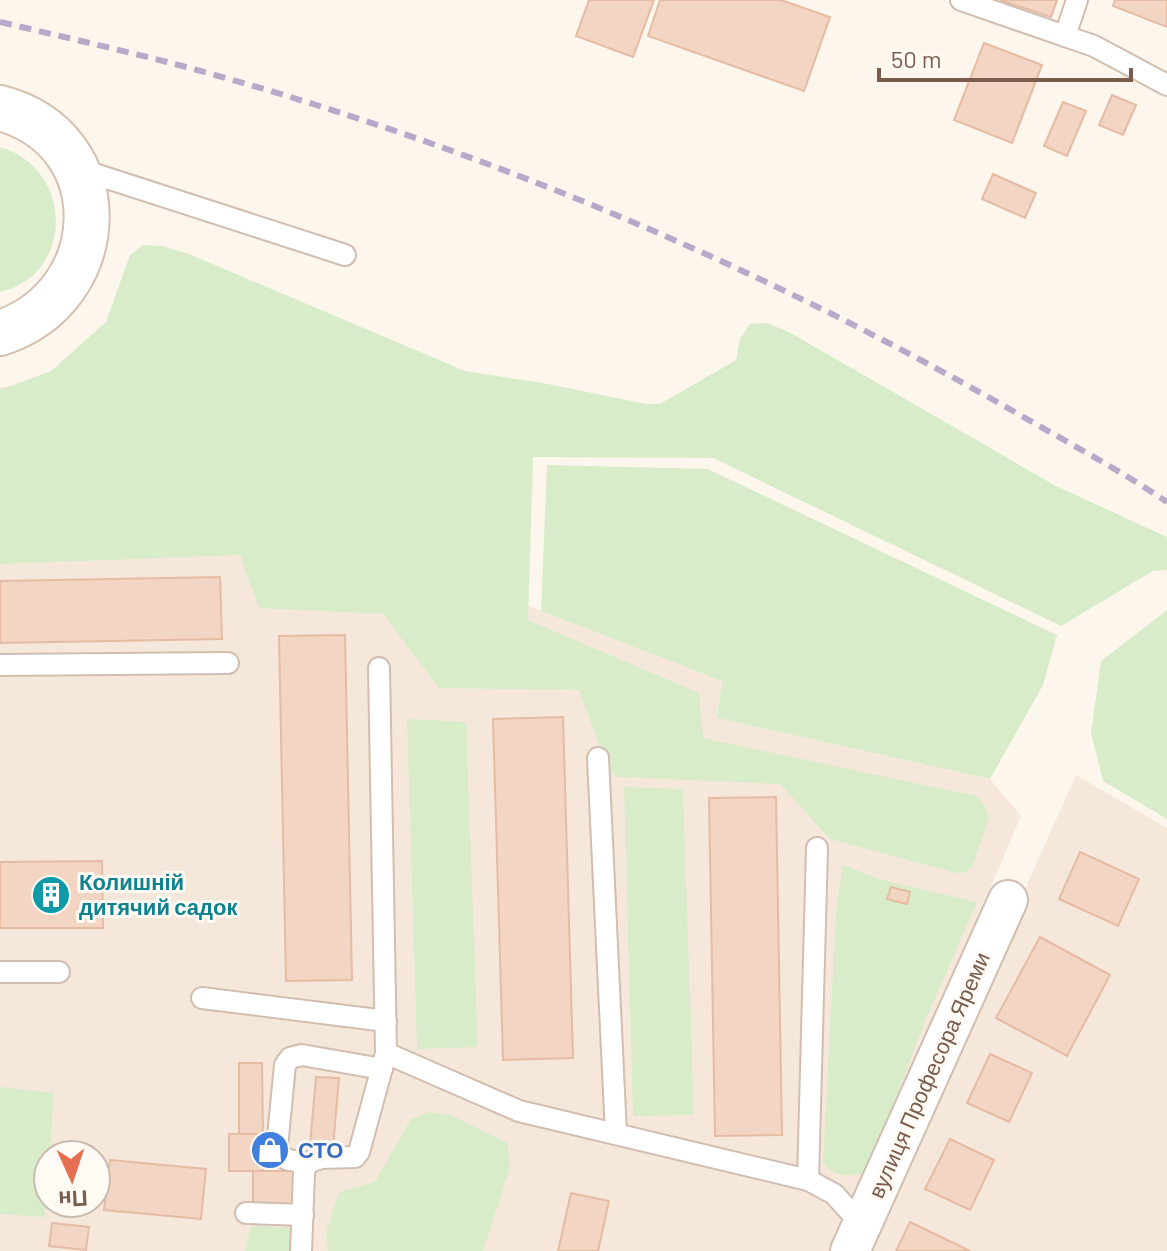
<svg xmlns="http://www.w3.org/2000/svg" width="1167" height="1251" font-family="Barlow,sans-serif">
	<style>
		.residential { fill: #f5e8da; fill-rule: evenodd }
		.green { fill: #d8ecc9 }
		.building { fill: #f3d5c3; stroke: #e6bba3; stroke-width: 2 }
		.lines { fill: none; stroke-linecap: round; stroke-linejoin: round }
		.service-casing { stroke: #d1beb0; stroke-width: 24 }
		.minor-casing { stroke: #d1beb0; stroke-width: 42 }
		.secondary-casing { stroke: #d6c0b0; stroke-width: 48 }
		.service { stroke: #fff; stroke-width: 20 }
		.minor { stroke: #fff; stroke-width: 38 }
		.secondary { stroke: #fff; stroke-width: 44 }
		.rail { stroke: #b9a8c9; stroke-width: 6; stroke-dasharray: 12 8; stroke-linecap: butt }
		.labels { text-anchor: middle; stroke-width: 6; stroke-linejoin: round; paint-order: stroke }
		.culture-label { font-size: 22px; font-weight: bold; fill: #0d838f; stroke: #fffaf3; text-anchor: start }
		.street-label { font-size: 22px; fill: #7a5c4d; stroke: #fffaf3 }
		.shop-label { font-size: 22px; font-weight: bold; fill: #366cbe; stroke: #fffaf3; text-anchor: start }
	</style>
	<rect width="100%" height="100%" fill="#fdf6ec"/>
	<g class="residential">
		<path d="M0,387L27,388L541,611L722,681L717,718L990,779L1021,816L835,1251H0ZM48,1155H96V1203H48Z"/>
		<path d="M1076,775L1167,828V1251H863Z"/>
	</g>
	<g class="green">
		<path d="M0,147C73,168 76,274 0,292Z"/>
		<path d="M143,245L163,246L189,254L465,371L548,384L646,404H659L667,400L736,360L740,339L750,324L767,323L789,332L1056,486L1167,537V570L1153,571L1061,626L713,458L533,457L528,620L699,693L703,738L976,796L984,804L989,818L973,865L966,872L956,873L830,839L780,784L617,777L608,769L579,690L439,688L383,614L259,608L240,555L0,564V390L51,371L106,322L130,255Z"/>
		<path d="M547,465L708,469L1057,635L1043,685L990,779L717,718L722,681L541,611Z"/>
		<path d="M1167,610V819L1103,781L1091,733L1101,661Z"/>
		<path d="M407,719L466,722L478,1047L417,1049Z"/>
		<path d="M624,787L683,789L694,1115L633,1116Z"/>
		<path d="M843,865L882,880L977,902L925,1021L868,1171C851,1178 835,1178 823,1163L836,911Z"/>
		<path d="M0,1087L54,1093L45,1217L0,1214Z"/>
		<path d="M429,1112L451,1115L508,1143L510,1167L483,1251H328L326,1233L339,1192L375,1182L411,1119Z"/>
		<path d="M258,1226L291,1228L297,1235L296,1251H245L251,1227Z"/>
	</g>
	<g class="building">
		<path d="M589,0H654L633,57L576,36Z"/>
		<path d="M660,0H781L830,17L804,91L648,36Z"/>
		<path d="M1000,0H1057L1051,17Z"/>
		<path d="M1115,0H1167V27L1113,6Z"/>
		<path d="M984,43L1042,65L1012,143L954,120Z"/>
		<path d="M1112,95L1136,105L1123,135L1099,125Z"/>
		<path d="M1063,102L1086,111L1067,156L1044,146Z"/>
		<path d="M993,174L1036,193L1025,218L982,199Z"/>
		<path d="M220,577L222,639L0,643V581Z"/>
		<path d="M345,635L352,980L286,981L279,636Z"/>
		<path d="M563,717L573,1058L503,1060L493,719Z"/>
		<path d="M776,797L782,1135L715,1136L709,798Z"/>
		<path d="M1080,852L1139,879L1118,926L1059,899Z"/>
		<path d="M102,861L103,928H0V862Z"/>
		<path d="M891,887L910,892L907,904L887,899Z"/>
		<path d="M1040,937L1110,975L1067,1056L996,1018Z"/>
		<path d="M990,1054L1032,1073L1009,1122L967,1103Z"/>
		<path d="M239,1063H262L263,1134H239Z"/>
		<path d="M316,1077L339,1078L333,1147L310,1145Z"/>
		<rect x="229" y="1134" width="34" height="37"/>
		<path d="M950,1139L994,1160L970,1210L925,1189Z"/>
		<path d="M110,1160L206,1169L201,1219L104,1210Z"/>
		<rect x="253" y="1171" width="45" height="34"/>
		<path d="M571,1193L609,1201L598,1251H558Z"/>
		<path d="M910,1222L970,1251H896Z"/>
		<path d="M52,1223L89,1227L86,1250L49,1246Z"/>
	</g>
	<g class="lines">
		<defs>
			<g id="service">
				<path d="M961,0L1094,46L1167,85"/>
				<path d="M1065,36L1077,0"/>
				<path d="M79,169L345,255"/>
				<path d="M0,665L228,663"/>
				<path d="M598,758L616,1134"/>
				<path d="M0,972H59"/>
				<path d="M202,998L386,1021"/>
				<path d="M386,1053L519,1111L808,1180L834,1194L862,1225"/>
				<path d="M307,1163L289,1160L280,1156L277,1147L285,1065L290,1058L302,1055L382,1069"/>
				<path d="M808,1180L817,848"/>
				<path d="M246,1213L303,1215"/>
				<path d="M301,1251L304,1173L307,1163L321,1158L355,1157L359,1152L386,1053L379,668"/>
			</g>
			<path id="minor" d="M850,1251L1008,900"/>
			<path id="secondary" d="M0,108C118,139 113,296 0,333"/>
		</defs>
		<use href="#service" class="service-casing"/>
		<use href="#minor" class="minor-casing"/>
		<use href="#secondary" class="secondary-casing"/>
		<use href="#service" class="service"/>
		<use href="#minor" class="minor"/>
		<use href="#secondary" class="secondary"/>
		<path class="rail" d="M0,22C56,35 112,48 167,62C461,139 751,261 1013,411C1065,441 1118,469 1167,502"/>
	</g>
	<defs>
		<symbol id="building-disc" viewBox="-11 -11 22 22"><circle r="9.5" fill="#0f9aa8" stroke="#fffaf3"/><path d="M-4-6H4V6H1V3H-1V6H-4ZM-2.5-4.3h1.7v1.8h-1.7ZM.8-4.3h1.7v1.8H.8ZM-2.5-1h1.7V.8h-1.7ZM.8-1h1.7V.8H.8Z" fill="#fff"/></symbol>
		<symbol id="shop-disc" viewBox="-11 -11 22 22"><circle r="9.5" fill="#3f7fe0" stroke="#fffaf3"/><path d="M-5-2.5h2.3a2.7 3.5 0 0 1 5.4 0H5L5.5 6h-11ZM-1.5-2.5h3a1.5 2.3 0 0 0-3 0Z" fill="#fff"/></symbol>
	</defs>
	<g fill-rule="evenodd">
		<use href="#building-disc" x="29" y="873" width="44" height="44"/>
		<use href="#shop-disc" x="248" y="1128" width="44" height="44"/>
	</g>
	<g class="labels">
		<g class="culture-label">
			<text x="79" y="890">Колишній<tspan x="79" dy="25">дитячий садок</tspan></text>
		</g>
		<g class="street-label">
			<text transform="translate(929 1075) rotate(-66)" y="8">вулиця Професора Яреми</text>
		</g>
		<g class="shop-label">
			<text x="298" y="1158">СТО</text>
		</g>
	</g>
	<g transform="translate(72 1179) rotate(177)"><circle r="38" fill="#fffaf3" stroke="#cabbb1" stroke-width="2"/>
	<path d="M0-6L14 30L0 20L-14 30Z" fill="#e76f51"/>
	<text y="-12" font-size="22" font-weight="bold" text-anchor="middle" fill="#7a5c4d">Пн</text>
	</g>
	<path d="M879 68v12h252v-12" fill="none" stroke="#7a5c4d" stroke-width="4"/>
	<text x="891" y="68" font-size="24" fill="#7a5c4d" stroke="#fffaf3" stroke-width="6" paint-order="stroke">50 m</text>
</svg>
